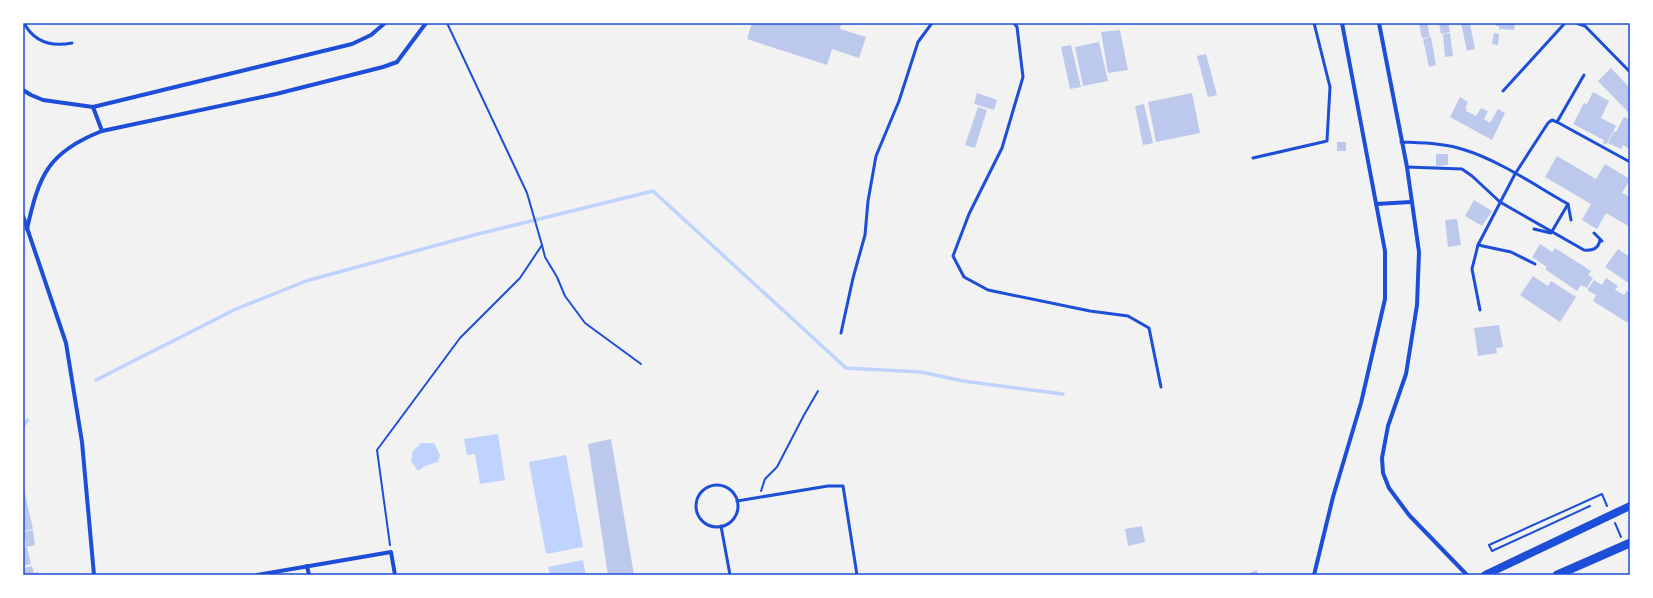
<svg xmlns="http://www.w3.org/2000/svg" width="1653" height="598" font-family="Barlow,sans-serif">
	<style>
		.water { fill: #bfd3fe }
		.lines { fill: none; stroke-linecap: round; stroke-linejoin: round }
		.stream { stroke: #bfd3fe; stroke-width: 3.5 }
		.building { fill: #bdc9ec }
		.path { stroke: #1d4ed8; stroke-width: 2 }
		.service { stroke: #1d4ed8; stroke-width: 3 }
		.minor { stroke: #1d4ed8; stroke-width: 4 }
		.secondary { stroke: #1d4ed8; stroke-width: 8 }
		.trunk { stroke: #1d4ed8; stroke-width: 9 }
		.neatline { fill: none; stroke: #1d4ed8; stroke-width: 1.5 }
	</style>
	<rect width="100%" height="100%" fill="#f2f2f2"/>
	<g class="water">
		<path d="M498,434L505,480L480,484L475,454L467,455L464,439Z"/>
		<path d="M421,443H434L440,455L438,462L425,466L418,471L411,461L413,451Z"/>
		<path d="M566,455L583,547L546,554L529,462Z"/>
		<path d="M583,560L586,575H550L548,567Z"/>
	</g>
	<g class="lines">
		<g class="stream">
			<path d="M96,380L236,309L306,281L474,235L653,191L846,368L921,372L963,381L1063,394"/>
			<path d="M23,425L28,420"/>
		</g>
	</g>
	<g class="building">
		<path d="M752,23H841L840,29L866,37L859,58L832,49L827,65L747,39Z"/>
		<path d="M1419,23H1427L1430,37L1422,38Z"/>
		<path d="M1439,23H1448L1450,32L1441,34Z"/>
		<path d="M1461,23H1470L1475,49L1467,51Z"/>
		<path d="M1496,23H1515L1514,30L1499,29V26H1496Z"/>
		<path d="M1120,30L1128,70L1108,73L1101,32Z"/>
		<path d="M1450,33L1453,56L1445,57L1443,34Z"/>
		<path d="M1494,33L1499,34L1498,45L1492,44Z"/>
		<path d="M1431,37L1436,65L1429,67L1423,39Z"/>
		<path d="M1099,42L1108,81L1083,86L1075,47Z"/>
		<path d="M1071,45L1081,87L1070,89L1061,47Z"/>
		<path d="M1206,54L1217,95L1208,97L1197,56Z"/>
		<path d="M1611,68L1630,88V114L1598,81Z"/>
		<path d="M1593,92L1609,101L1601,118L1616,126L1606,145L1603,143L1604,140L1573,124L1584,103L1587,104Z"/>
		<path d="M977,93L997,100L994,110L974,104Z"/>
		<path d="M1192,93L1200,133L1156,142L1148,102Z"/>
		<path d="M1460,97L1468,102L1465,108L1467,109L1466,111L1476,116L1481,108L1488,111L1484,119L1490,123L1498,109L1505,113L1492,140L1450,117Z"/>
		<path d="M1144,104L1153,143L1143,145L1135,106Z"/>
		<path d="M978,107L987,110L975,148L965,145Z"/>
		<path d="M1624,117L1630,120V149L1623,145L1621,149L1608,143L1614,131L1616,132Z"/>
		<rect x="1337" y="142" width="9" height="9"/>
		<path d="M1436,154H1448V165L1436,166Z"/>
		<path d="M1557,156L1596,179L1605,164L1630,179L1622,193L1630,197V227L1606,213L1597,229L1582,220L1591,204L1545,177Z"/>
		<path d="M1474,200L1492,211L1482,226L1465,216Z"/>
		<path d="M1457,219L1461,245L1448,247L1445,220Z"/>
		<path d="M1540,244L1552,252L1555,248L1591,271L1588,275L1593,278L1587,288L1581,285L1577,291L1545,269L1547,267L1532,257Z"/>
		<path d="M1618,249L1630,257V284L1605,267Z"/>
		<path d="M1533,276L1548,286L1551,281L1576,297L1560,322L1520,295Z"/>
		<path d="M1606,278L1618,286L1615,290L1624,295L1627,291L1630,293V319L1628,323L1593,301L1596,295L1587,290L1594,280L1602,285Z"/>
		<path d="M1499,325L1503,347L1496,348L1497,353L1478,356L1474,328Z"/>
		<path d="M611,439L634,575H608L588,444Z"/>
		<path d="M25,494L33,529L25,531L23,522V495Z"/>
		<path d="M1142,526L1145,542L1128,546L1125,529Z"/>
		<path d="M33,530L35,545L26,547L24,532Z"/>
		<path d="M27,547L31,564L23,566V548Z"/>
		<path d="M32,566L34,573L38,572L39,575H23V568Z"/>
		<path d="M1257,570L1258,575H1244Z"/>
	</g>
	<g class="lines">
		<g class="path">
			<path d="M542,245L545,257L557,277L565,296L585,323L641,364"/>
			<path d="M761,491L765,479L777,467L804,415L818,391"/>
			<path d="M1590,506L1492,551L1489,545L1602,494L1607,506"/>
			<path d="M1615,523L1621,537"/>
			<path d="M390,545L377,450L460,338L520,278L542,245L527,193L447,23"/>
		</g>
		<g class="service">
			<path d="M24,23C34,42 51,47 72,43"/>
			<path d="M1014,23L1017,27L1023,77L1002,148L969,214L953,256L964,277L988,290L1090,311L1128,316L1149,328L1161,387"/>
			<path d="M1576,23L1585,26L1630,72"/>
			<path d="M1503,91L1565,23"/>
			<path d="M1557,122L1584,75"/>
			<path d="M1401,142C1422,143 1445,143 1465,150C1500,161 1536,186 1568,204L1571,220"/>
			<path d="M1253,158L1327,141L1330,87L1314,23"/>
			<path d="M1407,167L1462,169L1472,176L1500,202L1584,250C1592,251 1599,249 1600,239L1602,241L1594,233"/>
			<path d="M1534,229L1551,233L1568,204"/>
			<path d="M1478,245L1511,252L1535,264"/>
			<path d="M1480,310L1472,269L1478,245L1515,174L1548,123L1552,120L1557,122L1630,162"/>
			<path d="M841,333L853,278L865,235L868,201L876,156L899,101L918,42L932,23"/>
			<circle cx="717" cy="506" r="21"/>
			<path d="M737,501L828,486H843L857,575"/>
			<path d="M721,526L730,575"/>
		</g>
		<g class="minor">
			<path d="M1379,23L1407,167L1419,252L1417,305L1406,374L1388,426L1382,458L1383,473L1389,488L1409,515L1467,575"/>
			<path d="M23,90L31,95L43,100L93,107L352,44L371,35L385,23"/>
			<path d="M93,107L102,131"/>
			<path d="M1376,204L1411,202"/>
			<path d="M23,216L66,343L82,442L94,575"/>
			<path d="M27,229C39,175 48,152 102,131L276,94L383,67L397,62L426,23"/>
			<path d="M307,566L309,575"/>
			<path d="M257,575L391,552L395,575"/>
			<path d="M1314,575L1333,497L1361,403L1385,299V251L1342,23"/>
		</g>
		<path class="secondary" d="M1485,575L1630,506"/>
		<path class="trunk" d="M1557,575L1630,543"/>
	</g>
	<rect width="1653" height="598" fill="none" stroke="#ffffff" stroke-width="48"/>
	<rect x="24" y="24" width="1605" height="550" class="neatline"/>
</svg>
